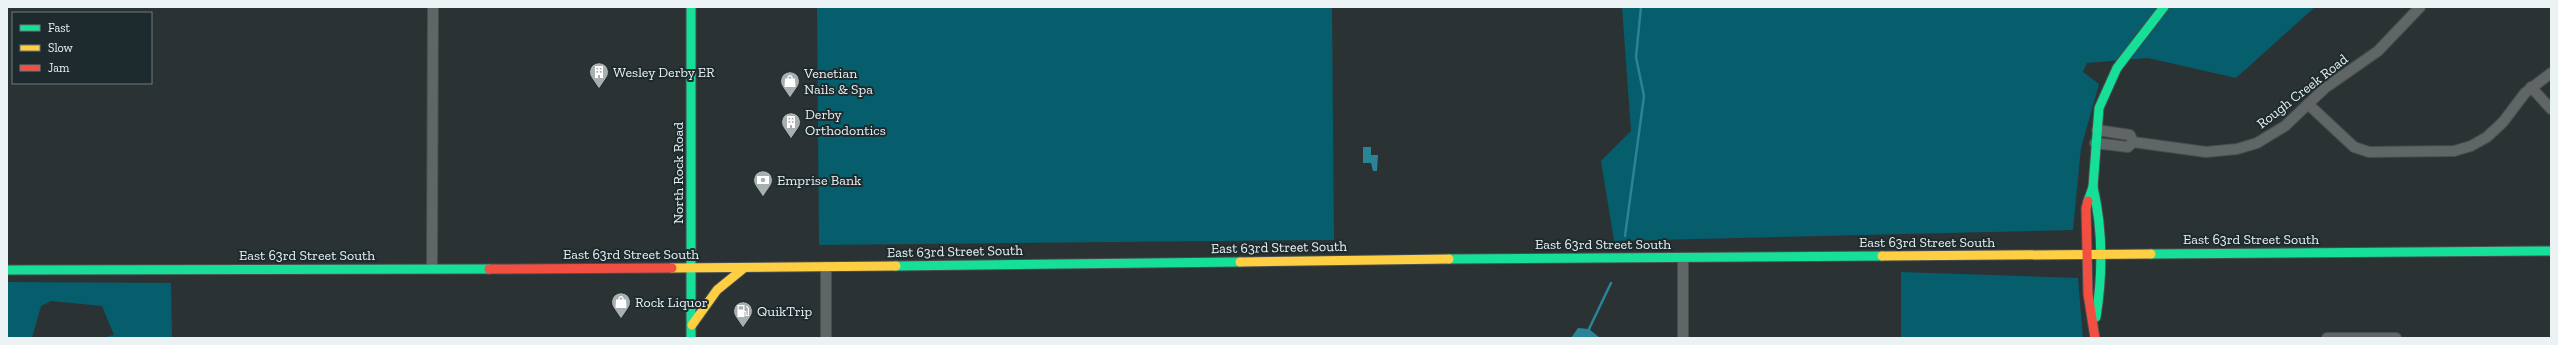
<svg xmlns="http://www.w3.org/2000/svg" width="2558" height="345" font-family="'Zilla Slab',serif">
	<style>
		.green { fill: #065d6b }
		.water { fill: #298495 }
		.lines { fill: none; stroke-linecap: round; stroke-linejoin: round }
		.stream { stroke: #298495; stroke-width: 2.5 }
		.street-casing { stroke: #484d4f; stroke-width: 12 }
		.fast-casing { stroke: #484d4f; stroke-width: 11 }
		.slow-casing { stroke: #484d4f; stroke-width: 11 }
		.jam-casing { stroke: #484d4f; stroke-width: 11 }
		.street { stroke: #606566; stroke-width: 10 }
		.fast { stroke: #16e098; stroke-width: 9 }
		.slow { stroke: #ffcf43; stroke-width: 9 }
		.jam { stroke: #f24e42; stroke-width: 9 }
		.labels { text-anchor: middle; stroke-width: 4; stroke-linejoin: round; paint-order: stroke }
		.poi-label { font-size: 14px; fill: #eaf2f4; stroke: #1e2b2e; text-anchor: start }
		.street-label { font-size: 14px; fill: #eaf2f4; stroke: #1e2b2e }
	</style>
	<rect width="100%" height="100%" fill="#2b3234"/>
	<g class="green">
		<path d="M817,7H1332L1334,240L819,245Z"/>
		<path d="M1622,7H2315L2236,78L2148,58L2087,63L2083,72L2099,84L2081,148L2073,230L1614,241L1601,161L1631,131Z"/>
		<path d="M1901,272L2078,278L2083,338H1901Z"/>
		<path d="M7,282L171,283L172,338H101L114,335L102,306L51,301L41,306L32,338H7Z"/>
	</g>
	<g class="water">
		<path d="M1363,147H1371V155H1378L1377,171H1373L1371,163H1363Z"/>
		<path d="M1578,328L1589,329L1600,338H1571Z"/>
	</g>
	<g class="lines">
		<g class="stream">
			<path d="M1625,236L1644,96L1636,57L1641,7"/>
			<path d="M1589,329L1611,283"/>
		</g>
		<defs>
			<g id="street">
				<path d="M2531,87L2551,109"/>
				<path d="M2308,104L2354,147L2369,152L2454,151L2471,146L2487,137L2503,122L2525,93L2551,73"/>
				<path d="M2097,130L2130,135L2133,142"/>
				<path d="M2095,143L2128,147L2133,142L2206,152L2237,149L2257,143L2285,126L2325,88L2378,51L2420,7"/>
				<path d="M1683,258V338"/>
				<path d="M826,267V338"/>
				<path d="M432,268L433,7"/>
				<path d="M2327,338H2396"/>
			</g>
			<g id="fast">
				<path d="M691,7V338"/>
				<path d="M2093,187C2103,230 2103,273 2096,317"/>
				<path d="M2088,201L2093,187L2099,108L2117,68L2164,7"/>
				<path d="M2151,254L2551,251"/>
				<path d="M1449,259L1882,256"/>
				<path d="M896,266L1240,262"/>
				<path d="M7,270L489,269"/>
			</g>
			<g id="slow">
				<path d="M1882,256L2151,254"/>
				<path d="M1240,262L1449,259"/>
				<path d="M672,268L896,266"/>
				<path d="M692,325L717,290L744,268"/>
			</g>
			<g id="jam">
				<path d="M2088,201L2086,208L2088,294L2095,338"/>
				<path d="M489,269L672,268"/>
			</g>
		</defs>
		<use href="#street" class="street-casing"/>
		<use href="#fast" class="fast-casing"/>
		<use href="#slow" class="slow-casing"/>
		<use href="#jam" class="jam-casing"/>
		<use href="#street" class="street"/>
		<use href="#fast" class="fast"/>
		<use href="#slow" class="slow"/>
		<use href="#jam" class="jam"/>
	</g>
	<defs>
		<symbol id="building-pin" viewBox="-11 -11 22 30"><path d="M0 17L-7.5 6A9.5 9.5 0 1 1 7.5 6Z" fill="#a7afb1" stroke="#1e2b2e"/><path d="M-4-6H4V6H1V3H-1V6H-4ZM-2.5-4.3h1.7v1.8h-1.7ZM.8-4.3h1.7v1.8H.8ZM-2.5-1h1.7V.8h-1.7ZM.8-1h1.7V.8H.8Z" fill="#fff"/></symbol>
		<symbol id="shop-pin" viewBox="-11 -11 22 30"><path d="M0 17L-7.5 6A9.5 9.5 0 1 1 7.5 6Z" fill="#a7afb1" stroke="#1e2b2e"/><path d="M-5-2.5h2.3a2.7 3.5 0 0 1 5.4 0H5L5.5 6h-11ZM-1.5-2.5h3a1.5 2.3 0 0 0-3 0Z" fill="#fff"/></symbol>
		<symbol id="bank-pin" viewBox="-11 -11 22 30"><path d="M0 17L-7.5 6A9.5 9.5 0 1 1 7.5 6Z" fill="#a7afb1" stroke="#1e2b2e"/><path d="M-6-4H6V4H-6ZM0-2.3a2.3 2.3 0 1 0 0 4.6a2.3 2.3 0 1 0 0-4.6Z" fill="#fff"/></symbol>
		<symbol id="fuel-pin" viewBox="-11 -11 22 30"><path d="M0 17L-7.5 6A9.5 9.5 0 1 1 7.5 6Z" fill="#a7afb1" stroke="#1e2b2e"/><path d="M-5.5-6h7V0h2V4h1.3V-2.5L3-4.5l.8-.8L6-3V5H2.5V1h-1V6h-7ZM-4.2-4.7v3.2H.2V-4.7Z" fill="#fff"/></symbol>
	</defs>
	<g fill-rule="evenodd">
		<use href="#building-pin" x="588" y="61" width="22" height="30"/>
		<use href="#shop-pin" x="779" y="70" width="22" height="30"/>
		<use href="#building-pin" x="780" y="111" width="22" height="30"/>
		<use href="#bank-pin" x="752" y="169" width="22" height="30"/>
		<use href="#shop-pin" x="610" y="291" width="22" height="30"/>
		<use href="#fuel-pin" x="732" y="300" width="22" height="30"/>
	</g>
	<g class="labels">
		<g class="poi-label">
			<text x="613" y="77">Wesley Derby ER</text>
			<text x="804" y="78">Venetian<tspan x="804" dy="16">Nails &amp; Spa</tspan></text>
			<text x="805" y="119">Derby<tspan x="805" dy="16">Orthodontics</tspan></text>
			<text x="777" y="185">Emprise Bank</text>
			<text x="635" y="307">Rock Liquor</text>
			<text x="757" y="316">QuikTrip</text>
		</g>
		<g class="street-label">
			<text transform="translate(2302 91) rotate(-38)" y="5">Rough Creek Road</text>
			<text transform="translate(678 173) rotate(-90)" y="5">North Rock Road</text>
			<text x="2251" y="244">East 63rd Street South</text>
			<text x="1927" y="247">East 63rd Street South</text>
			<text x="1603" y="249">East 63rd Street South</text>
			<text transform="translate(1279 247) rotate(-1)" y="5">East 63rd Street South</text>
			<text transform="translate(955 251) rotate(-1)" y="5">East 63rd Street South</text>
			<text x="631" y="259">East 63rd Street South</text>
			<text x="307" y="260">East 63rd Street South</text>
		</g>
	</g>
	<rect width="2558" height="345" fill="none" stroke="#eaf2f4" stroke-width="16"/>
	<rect x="12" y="12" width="140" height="72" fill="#1e2b2e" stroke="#707b7d"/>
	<rect x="20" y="25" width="20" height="6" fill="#16e098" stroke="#707b7d"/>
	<text x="48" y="32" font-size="12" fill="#eaf2f4">Fast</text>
	<rect x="20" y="45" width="20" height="6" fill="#ffcf43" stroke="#707b7d"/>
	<text x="48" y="52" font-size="12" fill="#eaf2f4">Slow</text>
	<rect x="20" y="65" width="20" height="6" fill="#f24e42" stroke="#707b7d"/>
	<text x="48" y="72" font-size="12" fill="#eaf2f4">Jam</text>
</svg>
